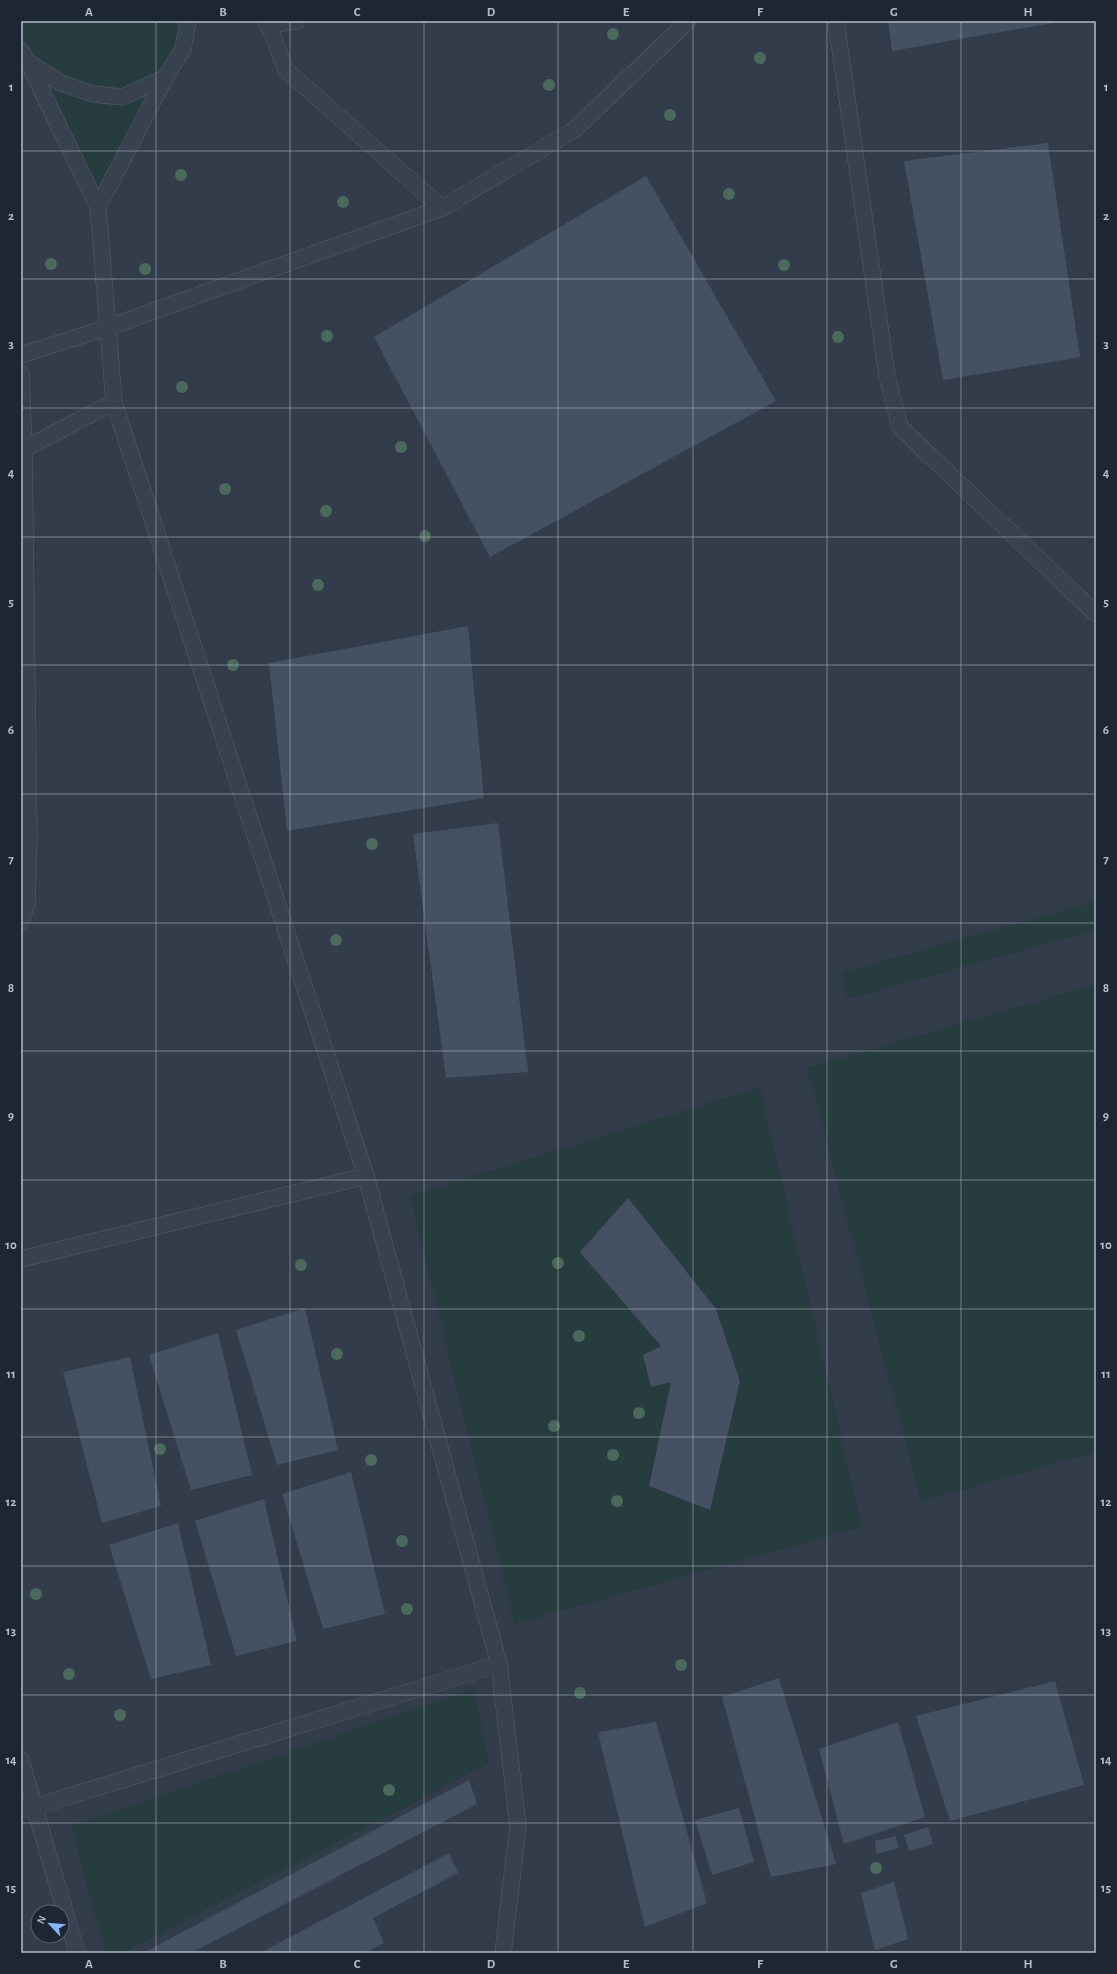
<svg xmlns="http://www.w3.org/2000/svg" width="1117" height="1974" font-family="'Alegreya Sans',sans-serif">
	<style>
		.airport { fill: #323c4b; fill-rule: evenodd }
		.green { fill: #263c3f }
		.building { fill: #455162 }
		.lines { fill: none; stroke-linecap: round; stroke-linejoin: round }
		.lane-casing { stroke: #565f6c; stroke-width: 17 }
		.lane { stroke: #38414e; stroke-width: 16 }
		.tree { fill: #4b6a5d }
		.grid { fill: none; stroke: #b4bcc9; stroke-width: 1; stroke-opacity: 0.55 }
		.neatline { fill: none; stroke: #b4bcc9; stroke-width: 1.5 }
		.grid-label { font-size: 13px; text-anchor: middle; font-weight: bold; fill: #b4bcc9 }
	</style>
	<rect width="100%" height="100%" fill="#242f3e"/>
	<path class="airport" d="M21,21H1096V1953H21ZM38,1912H62V1936H38Z"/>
	<g class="green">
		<path d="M21,21H188L98,207L21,51Z"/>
		<path d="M1096,901V930L848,999L841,973Z"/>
		<path d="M1096,984V1452L921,1502L807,1068Z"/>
		<path d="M760,1087L862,1527L514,1624L410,1196Z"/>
		<path d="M474,1689L489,1764L122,1953H105L71,1826Z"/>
	</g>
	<g class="building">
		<path d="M888,21H1059V22L892,51Z"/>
		<path d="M1048,143L1080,357L943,380L904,161Z"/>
		<path d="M646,176L776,401L490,557L374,337Z"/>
		<path d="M468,626L484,798L287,831L269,663Z"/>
		<path d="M498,823L528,1072L446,1078L413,834Z"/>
		<path d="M628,1198L716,1309L740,1381L710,1510L649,1486L671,1382L651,1387L643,1355L661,1346L580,1252Z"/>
		<path d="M305,1308L338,1450L277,1465L236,1330Z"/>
		<path d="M218,1333L252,1475L191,1490L149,1355Z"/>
		<path d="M130,1357L161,1506L102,1523L63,1372Z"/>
		<path d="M351,1472L385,1614L323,1629L282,1494Z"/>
		<path d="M264,1499L297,1641L236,1656L195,1521Z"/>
		<path d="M178,1523L211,1665L151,1679L109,1545Z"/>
		<path d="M779,1678L836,1864L771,1877L722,1697Z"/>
		<path d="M1055,1681L1084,1785L950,1821L916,1716Z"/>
		<path d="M656,1722L707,1903L645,1927L598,1732Z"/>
		<path d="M898,1722L925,1817L844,1844L819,1749Z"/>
		<path d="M469,1780L477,1804L191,1953H143Z"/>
		<path d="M739,1808L754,1862L712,1875L695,1820Z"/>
		<path d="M928,1827L933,1844L909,1851L904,1835Z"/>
		<path d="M896,1836L898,1848L876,1854L875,1841Z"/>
		<path d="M449,1853L458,1873L373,1918L384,1943L364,1953H260Z"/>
		<path d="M894,1882L908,1939L875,1950L861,1893Z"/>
	</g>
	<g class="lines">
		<defs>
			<g id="lane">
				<path d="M267,21L286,70L442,208"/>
				<path d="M836,21L887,376L900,427L1096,614"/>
				<path d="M267,25L297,21"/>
				<path d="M21,51L28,62L61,83L93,94L122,97L165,78L183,49L188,21"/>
				<path d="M28,62L98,207L165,78"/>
				<path d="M98,207L114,402L366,1176L499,1664L518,1826L503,1953"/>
				<path d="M21,355L109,327L442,208L574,130L688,21"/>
				<path d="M21,373L24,449L114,402"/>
				<path d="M21,922L27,903L29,840L24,449"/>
				<path d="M21,1259L366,1176"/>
				<path d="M21,1760L77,1953"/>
				<path d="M21,1811L499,1664"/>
			</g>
		</defs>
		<use href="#lane" class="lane-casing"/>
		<use href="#lane" class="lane"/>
	</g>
	<g class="tree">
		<circle cx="613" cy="34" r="6"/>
		<circle cx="760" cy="58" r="6"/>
		<circle cx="549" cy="85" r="6"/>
		<circle cx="670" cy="115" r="6"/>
		<circle cx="181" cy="175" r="6"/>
		<circle cx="729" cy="194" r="6"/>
		<circle cx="343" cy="202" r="6"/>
		<circle cx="51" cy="264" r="6"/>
		<circle cx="784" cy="265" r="6"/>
		<circle cx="145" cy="269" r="6"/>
		<circle cx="327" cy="336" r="6"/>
		<circle cx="838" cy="337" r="6"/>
		<circle cx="182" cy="387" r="6"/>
		<circle cx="401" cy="447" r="6"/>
		<circle cx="225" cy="489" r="6"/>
		<circle cx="326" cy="511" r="6"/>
		<circle cx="425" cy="536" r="6"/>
		<circle cx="318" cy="585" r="6"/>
		<circle cx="233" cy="665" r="6"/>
		<circle cx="372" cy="844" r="6"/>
		<circle cx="336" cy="940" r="6"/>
		<circle cx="558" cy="1263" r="6"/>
		<circle cx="301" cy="1265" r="6"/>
		<circle cx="579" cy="1336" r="6"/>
		<circle cx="337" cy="1354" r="6"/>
		<circle cx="639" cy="1413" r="6"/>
		<circle cx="554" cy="1426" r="6"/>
		<circle cx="160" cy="1449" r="6"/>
		<circle cx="613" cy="1455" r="6"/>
		<circle cx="371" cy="1460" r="6"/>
		<circle cx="617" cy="1501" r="6"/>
		<circle cx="402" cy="1541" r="6"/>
		<circle cx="36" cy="1594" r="6"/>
		<circle cx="407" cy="1609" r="6"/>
		<circle cx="681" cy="1665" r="6"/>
		<circle cx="69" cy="1674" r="6"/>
		<circle cx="580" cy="1693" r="6"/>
		<circle cx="120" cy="1715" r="6"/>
		<circle cx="389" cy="1790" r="6"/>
		<circle cx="876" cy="1868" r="6"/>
	</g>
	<path class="grid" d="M156,21V1953M290,21V1953M424,21V1953M558,21V1953M693,21V1953M827,21V1953M961,21V1953M21,151H1096M21,279H1096M21,408H1096M21,537H1096M21,665H1096M21,794H1096M21,923H1096M21,1051H1096M21,1180H1096M21,1309H1096M21,1437H1096M21,1566H1096M21,1695H1096M21,1823H1096"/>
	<rect width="1117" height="1974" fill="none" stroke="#1d2633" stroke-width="44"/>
	<g transform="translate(50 1924) rotate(296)"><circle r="19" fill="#1d2633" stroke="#59626f"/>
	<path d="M0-3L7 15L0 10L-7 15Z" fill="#8ab4f8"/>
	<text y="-6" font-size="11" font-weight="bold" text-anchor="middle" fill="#b4bcc9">N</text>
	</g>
	<rect x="22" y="22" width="1073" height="1930" class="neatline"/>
	<g class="grid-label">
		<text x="89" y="16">A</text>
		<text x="223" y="16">B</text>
		<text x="357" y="16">C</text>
		<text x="491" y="16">D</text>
		<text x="626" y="16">E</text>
		<text x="760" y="16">F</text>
		<text x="894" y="16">G</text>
		<text x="1028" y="16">H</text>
		<text x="11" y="91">1</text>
		<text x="1106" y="91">1</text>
		<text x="11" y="220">2</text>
		<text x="1106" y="220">2</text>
		<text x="11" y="348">3</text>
		<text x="1106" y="348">3</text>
		<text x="11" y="477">4</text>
		<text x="1106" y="477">4</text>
		<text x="11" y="606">5</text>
		<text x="1106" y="606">5</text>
		<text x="11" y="734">6</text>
		<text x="1106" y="734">6</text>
		<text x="11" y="863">7</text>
		<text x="1106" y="863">7</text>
		<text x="11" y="992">8</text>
		<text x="1106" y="992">8</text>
		<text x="11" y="1120">9</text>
		<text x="1106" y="1120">9</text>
		<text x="11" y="1249">10</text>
		<text x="1106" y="1249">10</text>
		<text x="11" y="1378">11</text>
		<text x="1106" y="1378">11</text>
		<text x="11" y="1506">12</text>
		<text x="1106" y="1506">12</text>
		<text x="11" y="1635">13</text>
		<text x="1106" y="1635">13</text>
		<text x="11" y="1764">14</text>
		<text x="1106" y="1764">14</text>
		<text x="11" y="1892">15</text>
		<text x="1106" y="1892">15</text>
		<text x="89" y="1968">A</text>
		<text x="223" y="1968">B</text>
		<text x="357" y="1968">C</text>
		<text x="491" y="1968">D</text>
		<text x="626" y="1968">E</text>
		<text x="760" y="1968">F</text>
		<text x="894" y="1968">G</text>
		<text x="1028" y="1968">H</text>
	</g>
</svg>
